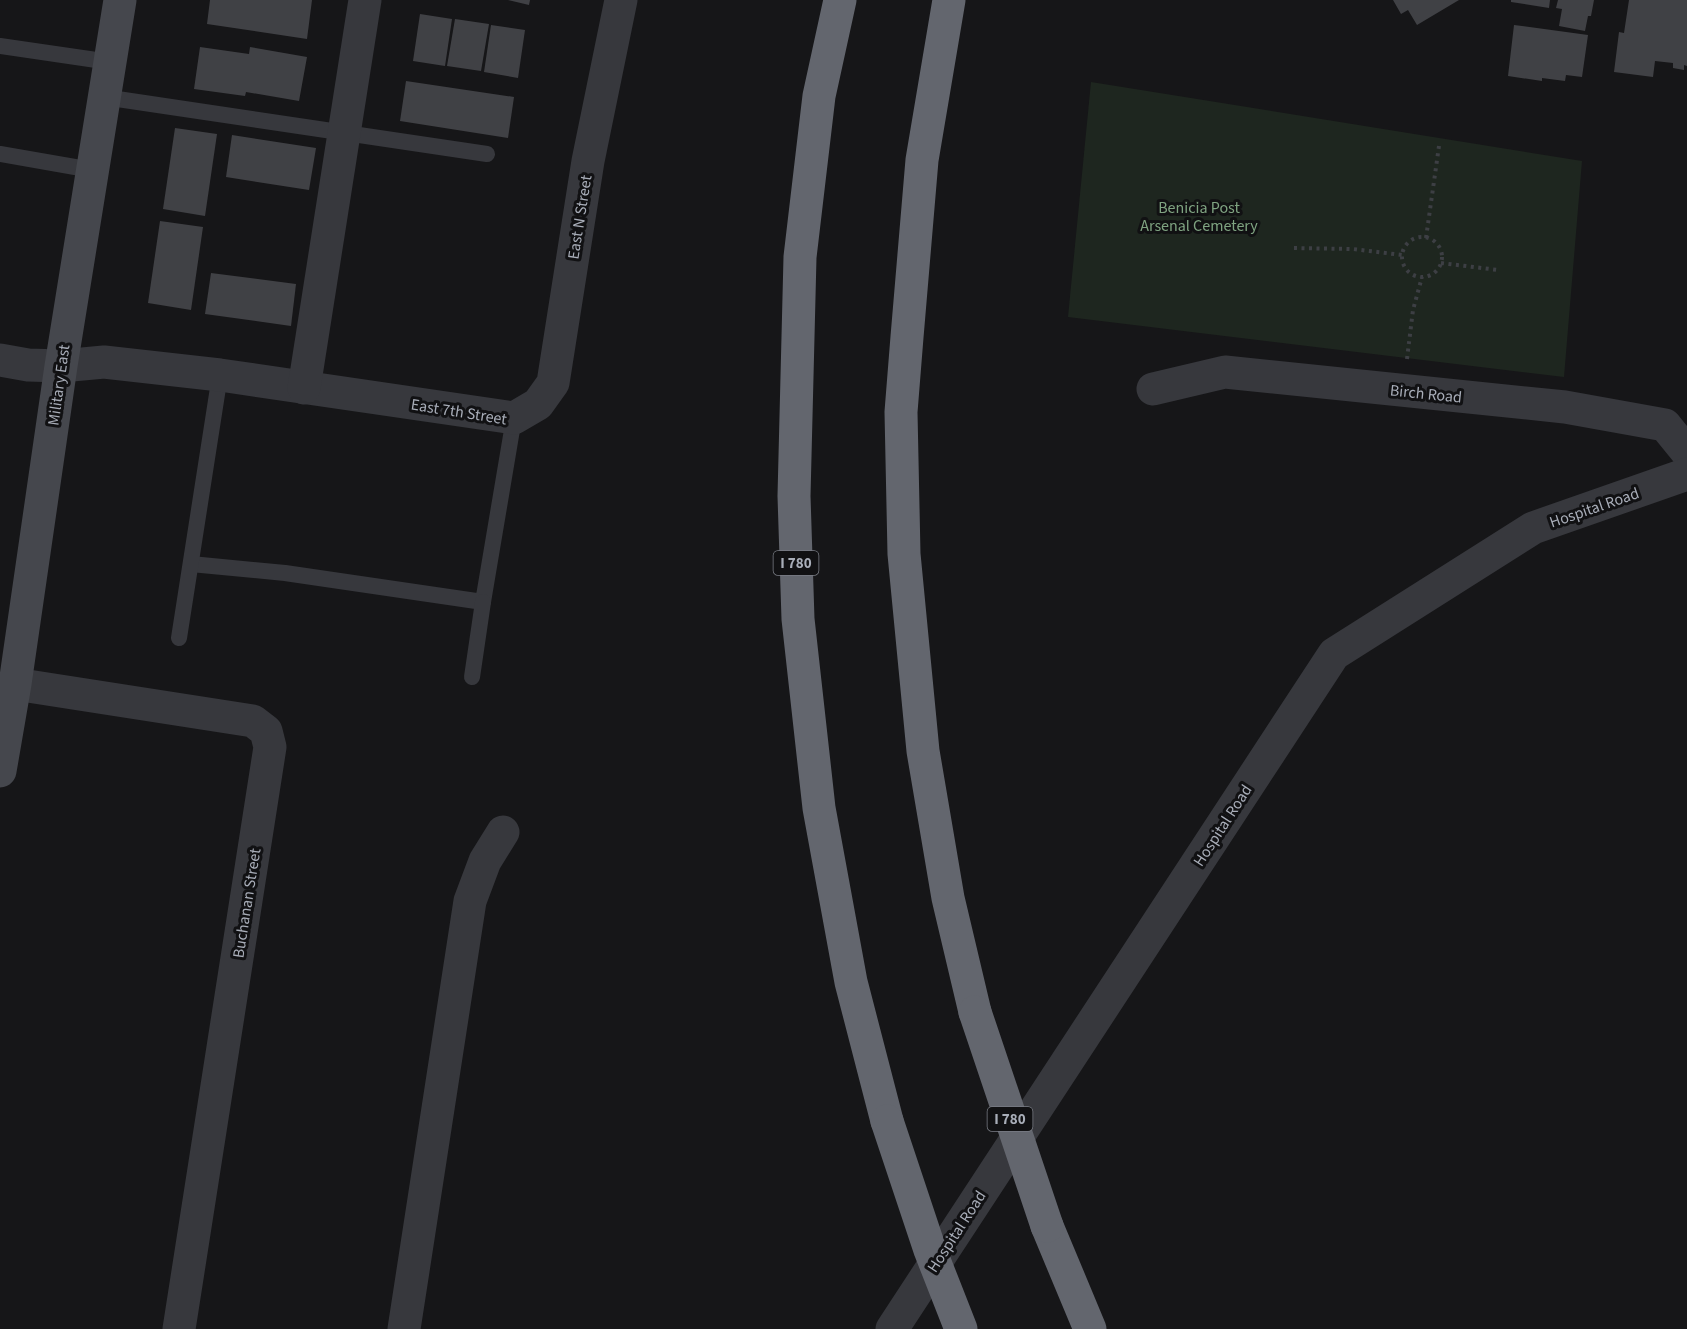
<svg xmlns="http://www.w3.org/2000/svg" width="1687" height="1329" font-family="'Source Sans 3',sans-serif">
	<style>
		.green { fill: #1e261f }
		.building { fill: #404145 }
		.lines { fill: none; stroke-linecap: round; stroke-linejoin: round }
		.path { stroke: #3d3f44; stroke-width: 4; stroke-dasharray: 3 4.5; stroke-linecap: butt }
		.lane { stroke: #37383d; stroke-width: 16 }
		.street { stroke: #37383d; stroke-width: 33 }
		.secondary { stroke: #45474d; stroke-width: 33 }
		.highway { stroke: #63666e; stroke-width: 33 }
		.highway-bridge { stroke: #63666e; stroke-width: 33 }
		.labels { text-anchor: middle; stroke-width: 6; stroke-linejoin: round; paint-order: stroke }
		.shield { fill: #111113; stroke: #7b7e86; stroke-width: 1.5 }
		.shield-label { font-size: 15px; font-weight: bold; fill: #a8adb8 }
		.park-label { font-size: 16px; fill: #7fa381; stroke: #111113 }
		.street-label { font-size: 16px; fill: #a8adb8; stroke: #111113 }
	</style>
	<rect width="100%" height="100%" fill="#161618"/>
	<path class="green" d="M1091,82L1582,161L1564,377L1068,317Z"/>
	<g class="building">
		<path d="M210,0H312L307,39L207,24Z"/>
		<path d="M508,0H530L529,5Z"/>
		<path d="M1393,0H1459L1417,25L1408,10L1401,14Z"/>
		<path d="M1511,0H1550L1549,8L1511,2Z"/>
		<path d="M1558,0H1594L1591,16H1588L1585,31L1559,26L1562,9L1556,8Z"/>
		<path d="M1629,0H1687V66L1684,65V70L1673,68V63L1655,61L1653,77L1614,72L1619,32L1624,33Z"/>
		<path d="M420,14L452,19L445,66L413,61Z"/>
		<path d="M455,19L489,24L481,71L447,66Z"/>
		<path d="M491,25L525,30L518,78L484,72Z"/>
		<path d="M1514,25L1588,35L1582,77L1566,75L1565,81L1542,78V81L1508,76Z"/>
		<path d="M200,47L249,54L250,47L307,57L299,101L246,92L245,96L194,89Z"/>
		<path d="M406,81L514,97L508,138L400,121Z"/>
		<path d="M175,128L217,134L205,216L163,209Z"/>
		<path d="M232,135L316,148L309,190L226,177Z"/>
		<path d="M160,221L203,227L191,310L148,303Z"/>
		<path d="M211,273L296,284L291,326L205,314Z"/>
	</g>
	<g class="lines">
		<g class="path">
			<circle cx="1422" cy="257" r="20"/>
			<path d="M1426,238L1439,146"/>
			<path d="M1294,248L1353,249L1402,255"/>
			<path d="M1441,263L1498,270"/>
			<path d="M1407,359L1413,310L1422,277"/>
		</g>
		<g class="lane">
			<path d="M0,46L110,62"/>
			<path d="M104,97L487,154"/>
			<path d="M0,154L92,170"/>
			<path d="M191,564L285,573L483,602L514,418"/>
			<path d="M179,638L220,375"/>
			<path d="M472,677L483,602"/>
		</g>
		<g class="street">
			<path d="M0,360L28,365L61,366L104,362L220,375L514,418L538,404L553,383L588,161L621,0"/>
			<path d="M304,388L365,0"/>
			<path d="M1153,389L1225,372L1565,407L1665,425L1687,452"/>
			<path d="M15,684L253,721L266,731L270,747L179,1329"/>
			<path d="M404,1329L470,901L485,861L503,832"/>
			<path d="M892,1329L1334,654L1533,528L1687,474"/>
		</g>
		<path class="secondary" d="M0,771L15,684L61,366L120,0"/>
		<g class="highway">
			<path d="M840,0L819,96L800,257L794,496L798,619L819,808L851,982L887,1121"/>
			<path d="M949,0L922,160L907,337L901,412L904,554L923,751L948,898L975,1012"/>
			<path d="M1047,1226L1090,1329"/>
		</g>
		<g class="highway-bridge">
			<path d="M975,1012L1047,1226"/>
			<path d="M887,1121L930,1250L961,1329"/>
		</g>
	</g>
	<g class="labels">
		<g class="shield">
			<rect x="773.5" y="551" width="45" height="24" rx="4.5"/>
			<rect x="987.5" y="1107" width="45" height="24" rx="4.5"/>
		</g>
		<g class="shield-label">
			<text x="796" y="568">I 780</text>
			<text x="1010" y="1124">I 780</text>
		</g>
		<g class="park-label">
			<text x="1199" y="213">Benicia Post<tspan x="1199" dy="18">Arsenal Cemetery</tspan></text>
		</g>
		<g class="street-label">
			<text transform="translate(579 217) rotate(-81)" y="6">East N Street</text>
			<text transform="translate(58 385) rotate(-82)" y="6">Military East</text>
			<text transform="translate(1426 393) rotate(6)" y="6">Birch Road</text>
			<text transform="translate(459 411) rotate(9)" y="6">East 7th Street</text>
			<text transform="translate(1594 507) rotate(-19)" y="6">Hospital Road</text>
			<text transform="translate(1222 825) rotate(-57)" y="6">Hospital Road</text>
			<text transform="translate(246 903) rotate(-81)" y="6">Buchanan Street</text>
			<text transform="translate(956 1231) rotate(-57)" y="6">Hospital Road</text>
		</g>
	</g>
</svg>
